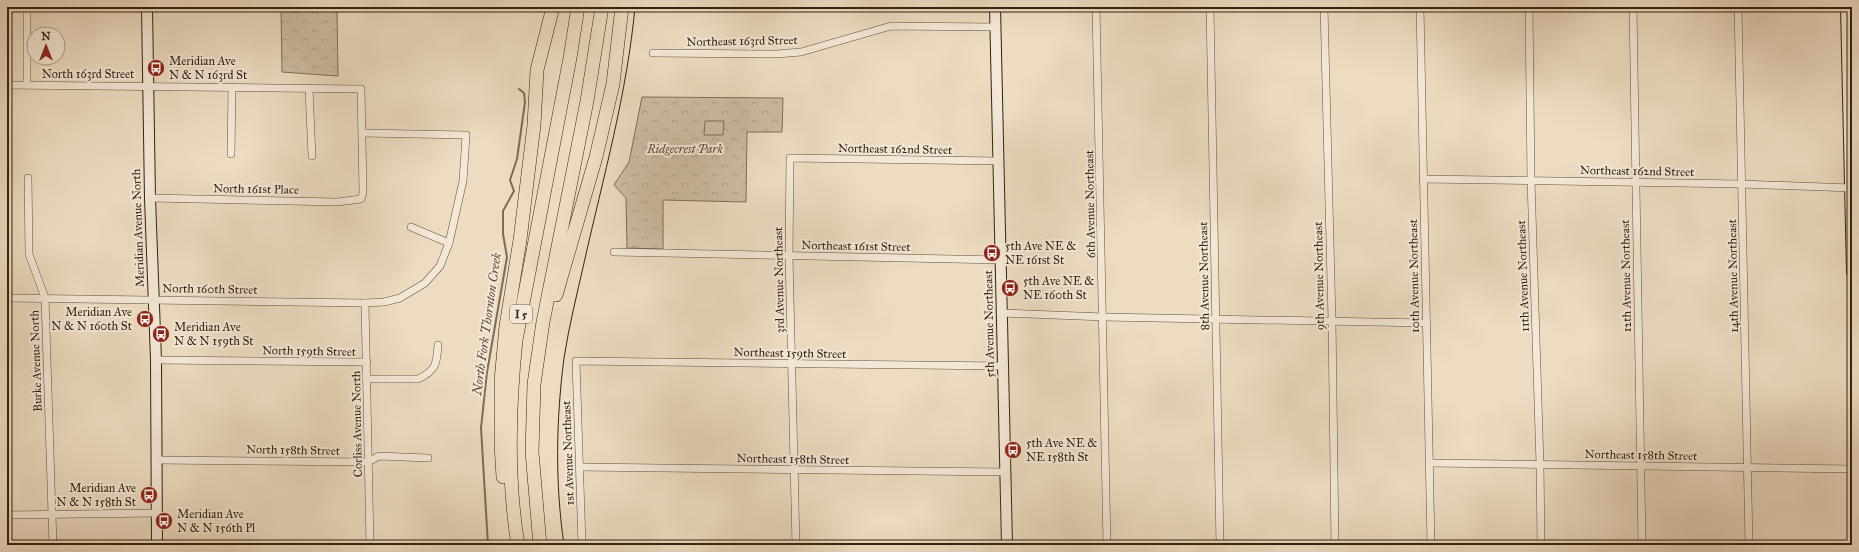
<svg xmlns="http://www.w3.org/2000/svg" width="1859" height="552" font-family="'IM FELL Great Primer',serif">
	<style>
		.park { fill: url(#park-crowns); stroke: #806f5c }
		.pitch { fill: #cdbca4; stroke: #806f5c }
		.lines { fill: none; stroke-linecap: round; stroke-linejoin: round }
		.stream { stroke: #7d6c58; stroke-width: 2 }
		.street-casing { stroke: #62503f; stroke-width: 8 }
		.secondary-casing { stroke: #332213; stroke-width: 12 }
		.highway-casing { stroke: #332213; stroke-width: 14 }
		.street { stroke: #f3e8d7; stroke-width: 7 }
		.secondary { stroke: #f3e8d7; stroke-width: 10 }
		.highway { stroke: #eddcc2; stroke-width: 13 }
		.tram { stroke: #332213; stroke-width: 1 }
		.labels { text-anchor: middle; stroke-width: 4; stroke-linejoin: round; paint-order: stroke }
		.shield { fill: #f3e8d7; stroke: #6d5d4e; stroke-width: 1 }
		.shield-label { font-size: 11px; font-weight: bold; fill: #332213 }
		.street-label { font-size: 12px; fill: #332213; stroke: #f3e8d7 }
		.poi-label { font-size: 12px; fill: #332213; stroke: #f3e8d7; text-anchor: start }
		.park-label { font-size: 12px; font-style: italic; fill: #5a4837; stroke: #f3e8d7 }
		.water-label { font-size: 13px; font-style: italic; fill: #5e4d3b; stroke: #f3e8d7 }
	</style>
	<defs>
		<pattern id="park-crowns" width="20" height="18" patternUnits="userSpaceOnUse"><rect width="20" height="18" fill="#cdbca4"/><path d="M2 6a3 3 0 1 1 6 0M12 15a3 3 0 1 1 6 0" fill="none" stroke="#b0a18c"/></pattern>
	</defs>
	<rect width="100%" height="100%" fill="#eddcc2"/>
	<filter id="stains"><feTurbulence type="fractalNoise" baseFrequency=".005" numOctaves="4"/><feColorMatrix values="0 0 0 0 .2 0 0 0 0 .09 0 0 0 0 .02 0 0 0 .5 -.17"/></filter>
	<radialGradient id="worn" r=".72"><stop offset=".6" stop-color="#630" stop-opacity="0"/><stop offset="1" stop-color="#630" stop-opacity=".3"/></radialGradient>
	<g class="park">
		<path d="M281,7H337L338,76L282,72Z"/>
		<path d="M642,97L783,98L782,132H747L746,202L663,200V249L627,248L626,198L614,185L629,162Z"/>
	</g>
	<path class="pitch" d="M705,121H724L723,135H704Z"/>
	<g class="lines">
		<path class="stream" d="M488,545L481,428L487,372L507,257L503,234V211L514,191L510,180L517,159L525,102L524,93L519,89"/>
		<defs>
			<g id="street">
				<path d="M1096,7L1107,545"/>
				<path d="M1210,7L1220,545"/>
				<path d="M1324,7L1332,320L1335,545"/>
				<path d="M1420,7L1431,545"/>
				<path d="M1529,7L1531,180L1540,464L1541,545"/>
				<path d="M1633,7L1642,545"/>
				<path d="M1738,7L1749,545"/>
				<path d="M27,12V85"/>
				<path d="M653,53L777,54L801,52L891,26L995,27"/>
				<path d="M7,85L361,89L363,193L361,199L337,202L150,198"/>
				<path d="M309,89L312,156"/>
				<path d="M231,154L232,88"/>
				<path d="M28,178L29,254L45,298L53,545"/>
				<path d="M1423,179L1741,184L1851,188"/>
				<path d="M411,227L449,243"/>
				<path d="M614,252L1001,260"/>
				<path d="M7,298L365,303L384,302L400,298L425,283L440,266L449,243L463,181L466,135L363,133"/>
				<path d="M365,303L370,545"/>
				<path d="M1002,313L1104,317L1426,323"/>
				<path d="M156,360L367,362"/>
				<path d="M367,379H418C436,371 437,363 438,345"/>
				<path d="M156,460L368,462L379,456L428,458"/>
				<path d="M1430,463L1852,469"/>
				<path d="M580,467L1005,472"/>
				<path d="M7,515L157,513"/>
				<path d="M582,545L576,361L1003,366"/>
				<path d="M796,545L789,256L790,158L999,161"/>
			</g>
			<g id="secondary">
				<path d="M147,7L150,198L156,360L157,545"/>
				<path d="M995,7L1007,545"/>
				<path d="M1846,7L1852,272"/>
			</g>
			<g id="highway">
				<path d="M556,295L596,157L613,84L622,7"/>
				<path d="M503,477L501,444V381L506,326L520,240L534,125L537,70L553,7"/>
				<path d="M518,545C507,478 509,407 516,340L570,58L578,7"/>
				<path d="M540,545L532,452L534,384L543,322L587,101L602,7"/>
			</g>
		</defs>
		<use href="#street" class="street-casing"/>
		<use href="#secondary" class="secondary-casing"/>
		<use href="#highway" class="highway-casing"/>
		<use href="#street" class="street"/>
		<use href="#secondary" class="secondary"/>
		<use href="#highway" class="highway"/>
		<path class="tram" d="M564,545C555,483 556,420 564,358C569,326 577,294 584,263C603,178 627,94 635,7"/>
	</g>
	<defs>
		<symbol id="bus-disc" viewBox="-11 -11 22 22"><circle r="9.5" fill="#8f2418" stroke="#f3e8d7"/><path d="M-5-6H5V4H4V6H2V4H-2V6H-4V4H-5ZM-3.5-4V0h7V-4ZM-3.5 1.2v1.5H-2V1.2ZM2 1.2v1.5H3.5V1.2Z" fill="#fff"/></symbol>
	</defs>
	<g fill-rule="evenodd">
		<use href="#bus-disc" x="146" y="58" width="20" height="20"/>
		<use href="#bus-disc" x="982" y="243" width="20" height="20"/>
		<use href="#bus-disc" x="1000" y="278" width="20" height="20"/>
		<use href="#bus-disc" x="135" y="309" width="20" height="20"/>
		<use href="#bus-disc" x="151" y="324" width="20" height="20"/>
		<use href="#bus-disc" x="1003" y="440" width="20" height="20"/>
		<use href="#bus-disc" x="139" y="485" width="20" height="20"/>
		<use href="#bus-disc" x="154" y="511" width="20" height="20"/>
	</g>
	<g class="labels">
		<rect class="shield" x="510" y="305" width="22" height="18" rx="3"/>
		<g class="shield-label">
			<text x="521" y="318">I 5</text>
		</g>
		<g class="street-label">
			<text transform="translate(742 41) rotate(-1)" y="4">Northeast 163rd Street</text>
			<text x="88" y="78">North 163rd Street</text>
			<text transform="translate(895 149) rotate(1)" y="4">Northeast 162nd Street</text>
			<text transform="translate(1637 171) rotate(1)" y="4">Northeast 162nd Street</text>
			<text transform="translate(256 189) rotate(1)" y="4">North 161st Place</text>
			<text transform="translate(1090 204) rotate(-91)" y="4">6th Avenue Northeast</text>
			<text transform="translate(138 228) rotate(-92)" y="4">Meridian Avenue North</text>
			<text transform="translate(856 246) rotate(1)" y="4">Northeast 161st Street</text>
			<text transform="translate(1204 276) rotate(-91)" y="4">8th Avenue Northeast</text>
			<text transform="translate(1319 276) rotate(-91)" y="4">9th Avenue Northeast</text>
			<text transform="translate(1414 276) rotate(-91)" y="4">10th Avenue Northeast</text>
			<text transform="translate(1523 276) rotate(-92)" y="4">11th Avenue Northeast</text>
			<text transform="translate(1626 276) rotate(-91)" y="4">12th Avenue Northeast</text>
			<text transform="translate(1733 276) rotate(-91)" y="4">14th Avenue Northeast</text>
			<text transform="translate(779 280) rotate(-91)" y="4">3rd Avenue Northeast</text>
			<text transform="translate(210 289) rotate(1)" y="4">North 160th Street</text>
			<text transform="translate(989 324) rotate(-91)" y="4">5th Avenue Northeast</text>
			<text transform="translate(309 351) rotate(1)" y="4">North 159th Street</text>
			<text transform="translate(790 353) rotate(1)" y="4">Northeast 159th Street</text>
			<text transform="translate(36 361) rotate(-92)" y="4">Burke Avenue North</text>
			<text transform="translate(357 424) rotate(-91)" y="4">Corliss Avenue North</text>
			<text transform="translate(293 450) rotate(1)" y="4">North 158th Street</text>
			<text transform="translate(568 453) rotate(-92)" y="4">1st Avenue Northeast</text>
			<text transform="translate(1641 455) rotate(1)" y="4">Northeast 158th Street</text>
			<text transform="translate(793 459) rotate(1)" y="4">Northeast 158th Street</text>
		</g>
		<g class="poi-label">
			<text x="169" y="65">Meridian Ave<tspan x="169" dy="14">N &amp; N 163rd St</tspan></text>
			<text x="1005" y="250">5th Ave NE &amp;<tspan x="1005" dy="14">NE 161st St</tspan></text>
			<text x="1023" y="285">5th Ave NE &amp;<tspan x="1023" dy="14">NE 160th St</tspan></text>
			<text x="132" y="316" text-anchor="end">Meridian Ave<tspan x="132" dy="14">N &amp; N 160th St</tspan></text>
			<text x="174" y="331">Meridian Ave<tspan x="174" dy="14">N &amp; N 159th St</tspan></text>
			<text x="1026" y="447">5th Ave NE &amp;<tspan x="1026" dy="14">NE 158th St</tspan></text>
			<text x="136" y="492" text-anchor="end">Meridian Ave<tspan x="136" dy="14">N &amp; N 158th St</tspan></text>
			<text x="177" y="518">Meridian Ave<tspan x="177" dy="14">N &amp; N 156th Pl</tspan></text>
		</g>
		<g class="park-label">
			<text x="685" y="153">Ridgecrest Park</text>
		</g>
		<g class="water-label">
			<text transform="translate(486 324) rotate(-82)" y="5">North Fork Thornton Creek</text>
		</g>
	</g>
	<rect width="1859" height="552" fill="none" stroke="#eddcc2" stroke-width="24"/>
	<rect x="8" y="8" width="1843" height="536" fill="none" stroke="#332213" stroke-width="2"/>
	<rect x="12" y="12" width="1835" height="528" fill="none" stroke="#332213"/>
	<g transform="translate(46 46)"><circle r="19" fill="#f3e8d7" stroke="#a69989"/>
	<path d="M0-3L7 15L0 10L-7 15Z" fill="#8f2418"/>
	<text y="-6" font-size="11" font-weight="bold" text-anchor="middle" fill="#332213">N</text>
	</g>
	<rect width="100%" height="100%" filter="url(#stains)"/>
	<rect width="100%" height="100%" fill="url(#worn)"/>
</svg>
